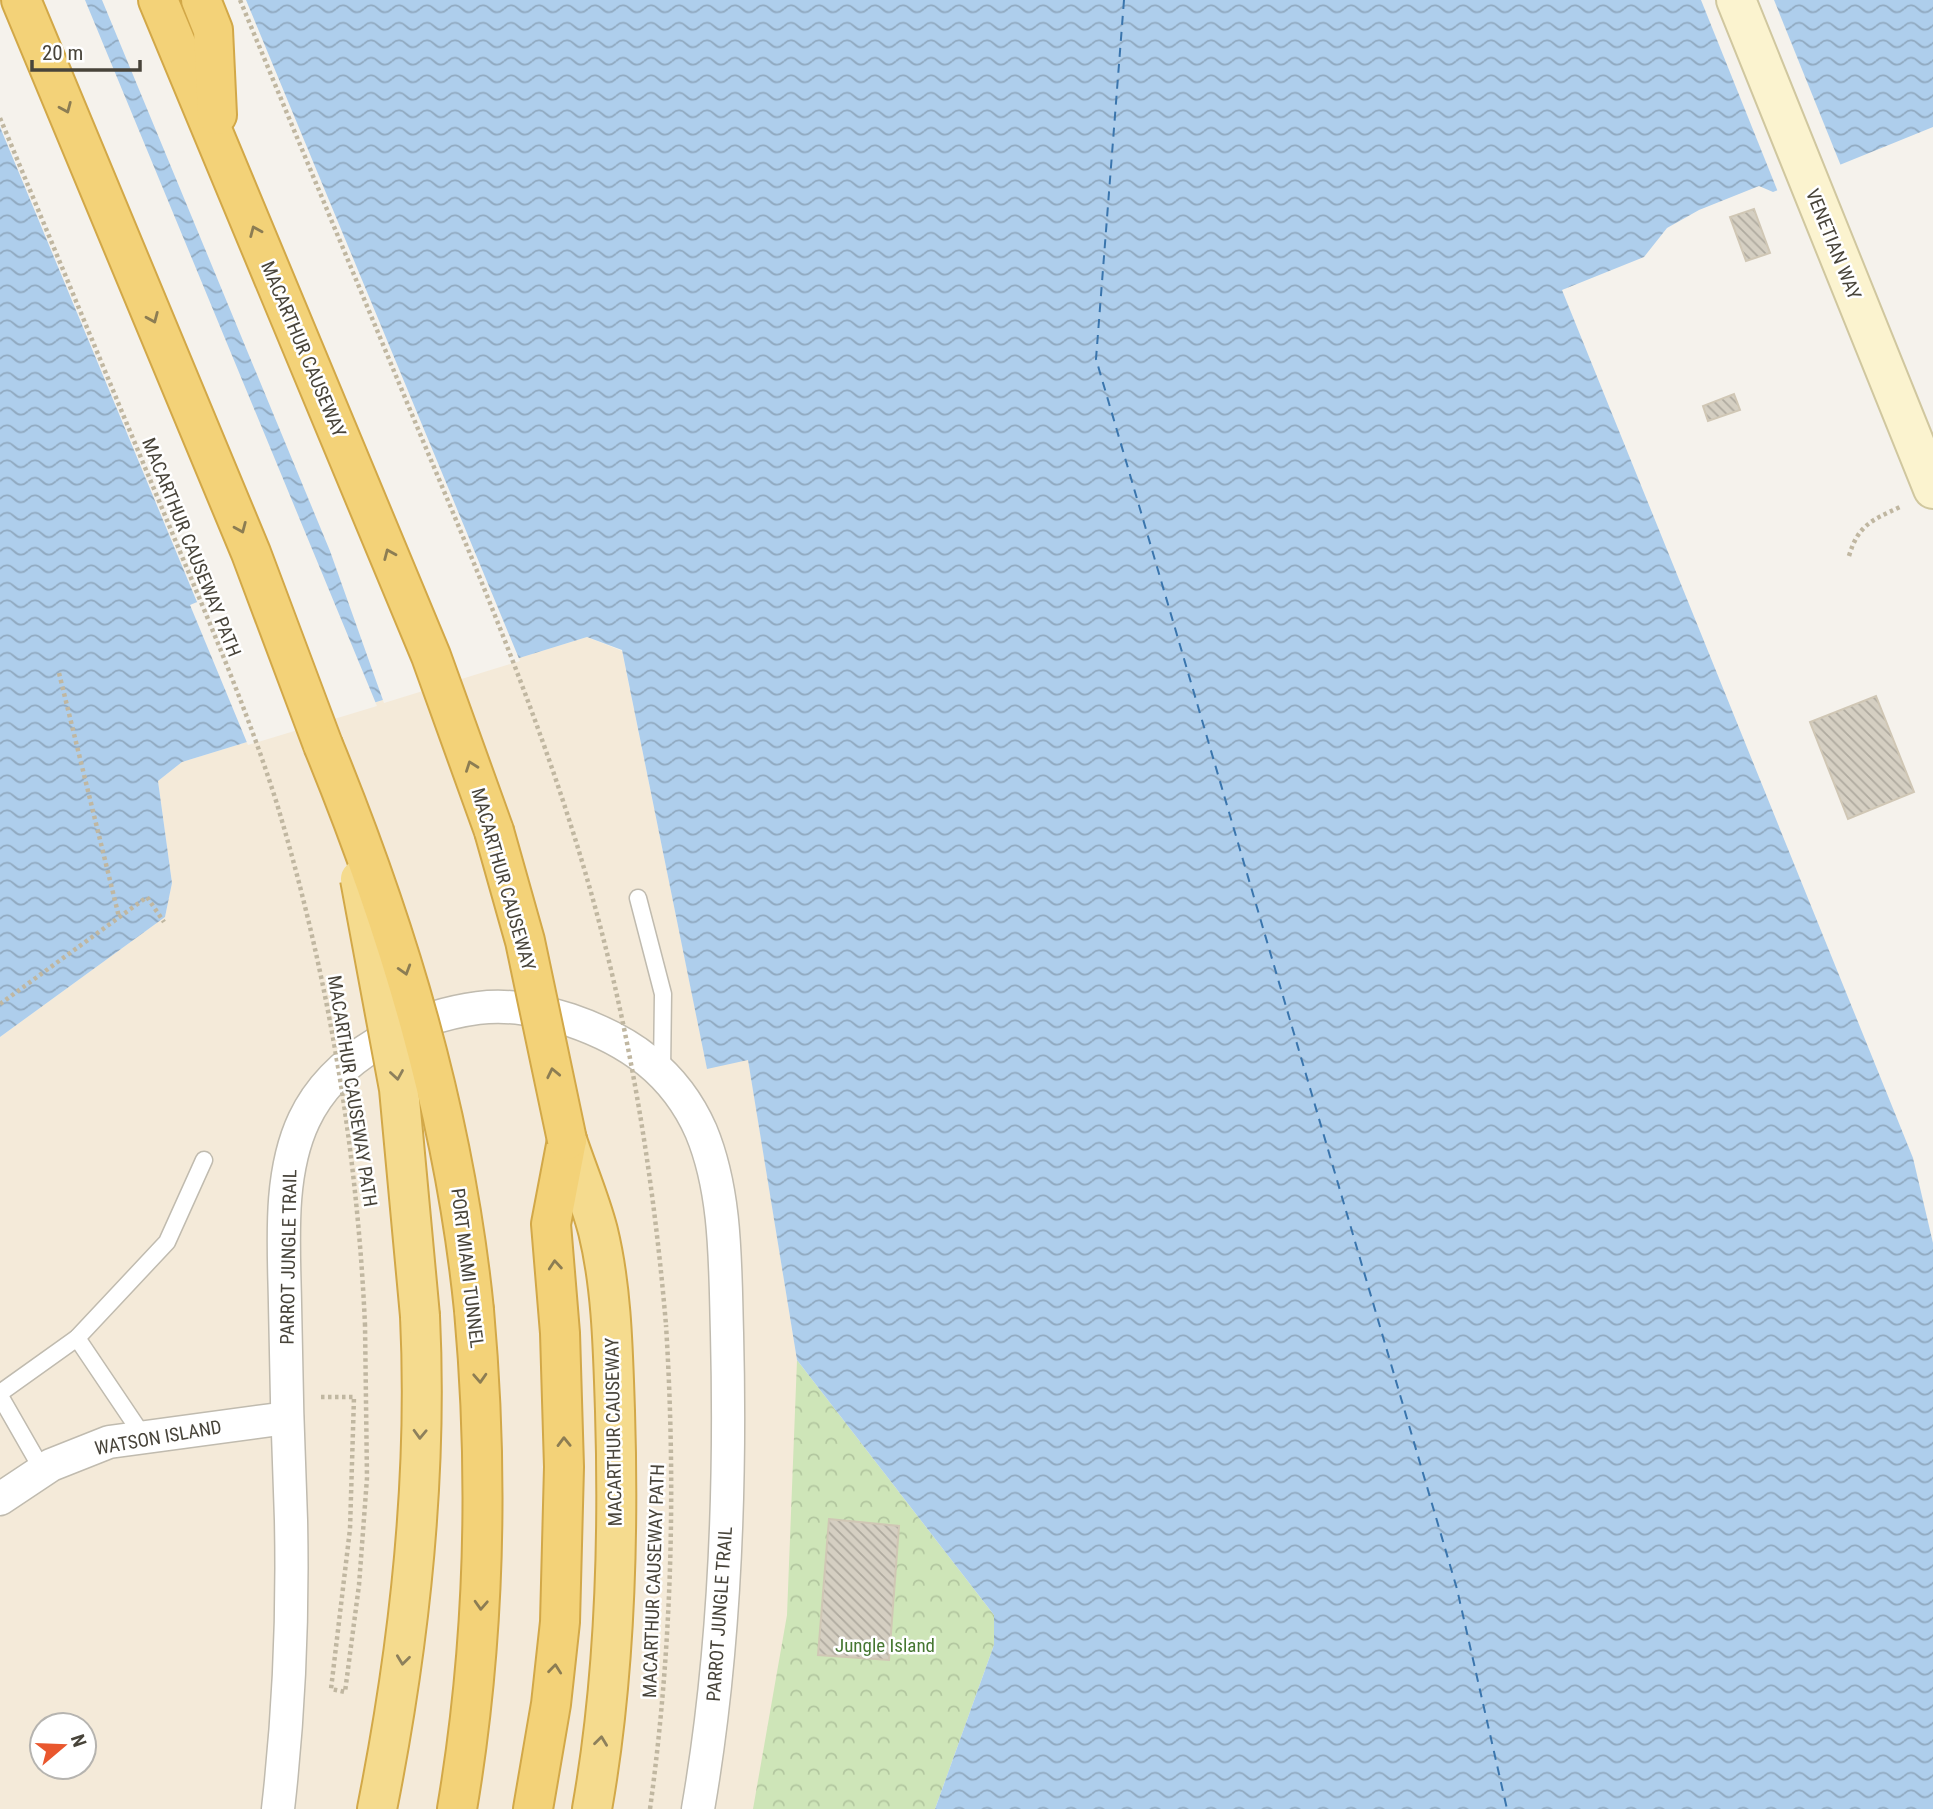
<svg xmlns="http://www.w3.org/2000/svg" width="1933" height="1809" font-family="'Roboto Condensed',sans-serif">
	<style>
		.commercial { fill: #f4ead9; fill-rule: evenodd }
		.park { fill: url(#park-crowns) }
		.water { fill: url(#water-waves) }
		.pier { fill: #f5f2ec }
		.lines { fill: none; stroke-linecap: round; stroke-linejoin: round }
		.ferry { stroke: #3a75ad; stroke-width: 2; stroke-dasharray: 9 7; stroke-linecap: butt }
		.building { fill: url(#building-back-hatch); stroke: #d0c7b5; stroke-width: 2 }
		.service-casing { stroke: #c0bbaf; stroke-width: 19 }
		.minor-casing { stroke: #c0bbaf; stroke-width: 35 }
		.secondary-casing { stroke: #d0c79f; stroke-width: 42 }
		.trunk-casing { stroke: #d2a848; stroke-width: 42 }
		.motorway-casing { stroke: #d2a848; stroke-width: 42 }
		.path { stroke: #c0b7a1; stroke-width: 4.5; stroke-dasharray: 3.5 3.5; stroke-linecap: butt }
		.service { stroke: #fff; stroke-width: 16 }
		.minor { stroke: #fff; stroke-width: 32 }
		.secondary { stroke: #fbf3cf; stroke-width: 38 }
		.trunk { stroke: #f5db8e; stroke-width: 38 }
		.motorway { stroke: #f3d278; stroke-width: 38 }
		.trunk-bridge-casing { stroke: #d2a848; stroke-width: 42; stroke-linecap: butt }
		.motorway-bridge-casing { stroke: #d2a848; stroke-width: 42; stroke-linecap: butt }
		.path-bridge { stroke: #c0b7a1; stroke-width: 4.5; stroke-dasharray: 3.5 3.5; stroke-linecap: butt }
		.trunk-bridge { stroke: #f5db8e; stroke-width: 38 }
		.motorway-bridge { stroke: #f3d278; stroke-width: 38 }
		.oneway { stroke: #8c7d53 }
		.oneway2 { stroke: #8d805c }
		.labels { text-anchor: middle; stroke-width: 5; stroke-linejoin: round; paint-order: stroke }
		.street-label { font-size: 19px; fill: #48443a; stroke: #fff }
		.park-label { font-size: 19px; fill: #467731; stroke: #fff }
	</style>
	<defs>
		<pattern id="park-crowns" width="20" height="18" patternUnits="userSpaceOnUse" patternTransform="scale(1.75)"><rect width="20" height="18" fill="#cee5b8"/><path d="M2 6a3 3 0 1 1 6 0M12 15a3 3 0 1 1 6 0" fill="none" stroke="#b2c69f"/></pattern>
		<pattern id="water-waves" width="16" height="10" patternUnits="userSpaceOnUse" patternTransform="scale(1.75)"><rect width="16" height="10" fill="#aeceec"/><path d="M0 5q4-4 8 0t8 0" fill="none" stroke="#90a9c0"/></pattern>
		<pattern id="building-back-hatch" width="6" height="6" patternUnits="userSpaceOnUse" patternTransform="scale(1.75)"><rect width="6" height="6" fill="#d5cfc2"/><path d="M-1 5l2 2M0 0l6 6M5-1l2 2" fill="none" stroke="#afaa9f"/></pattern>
	</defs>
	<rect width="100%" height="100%" fill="#f5f2ec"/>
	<path class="commercial" d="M587,637L622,651L707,1068L748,1059L797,1360L935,1809H0V1037L165,917L172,883L158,781L182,762ZM42,1725H84V1767H42Z"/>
	<path class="park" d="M797,1360L994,1615V1645L935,1809H753L787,1615Z"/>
	<path class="water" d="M0,0H1933V127L1773,192L1759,186L1699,210L1667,228L1644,257L1562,290L1913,1158L1933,1243V1809H935L994,1645V1615L797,1360L748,1060L707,1069L622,650L587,637L182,762L158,781L172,883L165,917L0,1037Z"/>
	<g class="pier">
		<path d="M0,0H85L377,706L248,745L190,605L197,602L0,127Z"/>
		<path d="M102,0H246L520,661L384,703L330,551Z"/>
		<path d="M1701,0H1774L1841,166L1778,192Z"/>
	</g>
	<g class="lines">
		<path class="ferry" d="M1124,0L1096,359L1457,1589L1507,1809"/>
	</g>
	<g class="building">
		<path d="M1754,209L1770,253L1746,261L1730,217Z"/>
		<path d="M1734,394L1740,410L1708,421L1703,406Z"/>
		<path d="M1876,696L1914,792L1848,819L1810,722Z"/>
		<path d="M829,1519L899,1526L889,1660L818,1655Z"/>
	</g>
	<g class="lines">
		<defs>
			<g id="service">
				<path d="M638,898L663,994L662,1071"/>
				<path d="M77,1338L143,1436"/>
				<path d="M0,1393L77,1338L167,1242L204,1160"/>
				<path d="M0,1396L43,1471"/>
			</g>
			<g id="minor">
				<path d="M0,1499L51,1465L109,1442L287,1418"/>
				<path d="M278,1809C289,1713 293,1616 291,1520C288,1448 286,1376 285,1304C284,1245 278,1175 304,1120C334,1056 411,1017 478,1008C510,1004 539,1010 570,1020C629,1040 675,1072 701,1131C727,1193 725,1267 727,1333C731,1492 725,1653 698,1809"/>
			</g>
			<path id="secondary" d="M1736,0L1933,489"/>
			<g id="trunk">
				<path d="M567,1140C577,1170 590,1200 598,1231C612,1288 613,1352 615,1411C619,1543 615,1679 592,1809"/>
				<path d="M377,1809C409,1648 428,1481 420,1316"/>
			</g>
			<g id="motorway">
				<path d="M21,0L251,553L323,745"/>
				<path d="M158,0L431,656L494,831"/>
				<path d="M201,0L213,30L217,115"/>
				<path d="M457,1809C485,1643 489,1478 474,1310"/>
				<path d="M533,1809L551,1704L560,1622L564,1467L560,1333L551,1224L567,1140"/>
			</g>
		</defs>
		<use href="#service" class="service-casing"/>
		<use href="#minor" class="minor-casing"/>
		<use href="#secondary" class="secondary-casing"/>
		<use href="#trunk" class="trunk-casing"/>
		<use href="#motorway" class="motorway-casing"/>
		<g class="path">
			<path d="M1849,556C1858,525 1872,520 1900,507"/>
			<path d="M59,673L119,917"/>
			<path d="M0,1004L147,897L164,922"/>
			<path d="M321,1397H354L350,1529L331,1689L345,1692L359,1585L367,1478L365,1325"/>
			<path d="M650,1809C672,1648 676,1487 666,1325"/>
		</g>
		<use href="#service" class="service"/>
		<use href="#minor" class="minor"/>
		<use href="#secondary" class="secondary"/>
		<use href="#trunk" class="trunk"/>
		<use href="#motorway" class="motorway"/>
		<defs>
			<path id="trunk-bridge" d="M360,879L399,1089L420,1316"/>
			<g id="motorway-bridge">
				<path d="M323,745C398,928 454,1113 474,1310"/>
				<path d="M494,831L525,941L567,1140"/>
			</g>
		</defs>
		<use href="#trunk-bridge" class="trunk-bridge-casing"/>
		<use href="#motorway-bridge" class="motorway-bridge-casing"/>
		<g class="path-bridge">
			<path d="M240,0C301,147 362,294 423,441C483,584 543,727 586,875C629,1022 653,1173 666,1325"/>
			<path d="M0,118C55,250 109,381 164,513C203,608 246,705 277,804C328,974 357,1147 365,1325"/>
		</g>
		<use href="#trunk-bridge" class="trunk-bridge"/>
		<use href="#motorway-bridge" class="motorway-bridge"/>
	</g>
	<defs><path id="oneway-chevron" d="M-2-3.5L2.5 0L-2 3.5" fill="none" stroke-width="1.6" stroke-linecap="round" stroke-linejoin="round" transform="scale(1.75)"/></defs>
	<g class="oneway">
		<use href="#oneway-chevron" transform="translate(66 108) rotate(67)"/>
		<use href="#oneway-chevron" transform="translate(255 231) rotate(-113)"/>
		<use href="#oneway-chevron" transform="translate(153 318) rotate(67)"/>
		<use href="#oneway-chevron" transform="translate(241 528) rotate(67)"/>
		<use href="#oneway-chevron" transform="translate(389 554) rotate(-113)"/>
		<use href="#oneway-chevron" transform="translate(471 766) rotate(-110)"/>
		<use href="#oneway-chevron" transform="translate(405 970) rotate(73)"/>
		<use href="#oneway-chevron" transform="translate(553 1073) rotate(-102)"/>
		<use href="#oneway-chevron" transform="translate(555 1265) rotate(-95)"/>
		<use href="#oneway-chevron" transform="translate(480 1378) rotate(87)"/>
		<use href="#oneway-chevron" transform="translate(564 1442) rotate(-91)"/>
		<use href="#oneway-chevron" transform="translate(481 1605) rotate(93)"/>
		<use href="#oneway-chevron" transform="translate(555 1669) rotate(-84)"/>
	</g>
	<g class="oneway2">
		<use href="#oneway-chevron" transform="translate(397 1075) rotate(81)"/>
		<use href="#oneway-chevron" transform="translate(420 1434) rotate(92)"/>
		<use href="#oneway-chevron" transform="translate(403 1660) rotate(97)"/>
		<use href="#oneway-chevron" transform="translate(601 1741) rotate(-83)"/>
	</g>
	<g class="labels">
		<g class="street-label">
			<text transform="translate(1834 244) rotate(68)" y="7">VENETIAN WAY</text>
			<text transform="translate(304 349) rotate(67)" y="7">MACARTHUR CAUSEWAY</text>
			<text transform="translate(192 547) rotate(68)" y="7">MACARTHUR CAUSEWAY PATH</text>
			<text transform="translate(504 879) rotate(74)" y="7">MACARTHUR CAUSEWAY</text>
			<text transform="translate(353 1091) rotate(81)" y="7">MACARTHUR CAUSEWAY PATH</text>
			<text transform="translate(288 1257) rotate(-89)" y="7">PARROT JUNGLE TRAIL</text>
			<text transform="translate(468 1268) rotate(83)" y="7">PORT MIAMI TUNNEL</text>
			<text transform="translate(613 1432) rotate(-91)" y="7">MACARTHUR CAUSEWAY</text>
			<text transform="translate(158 1437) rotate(-10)" y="7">WATSON ISLAND</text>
			<text transform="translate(653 1581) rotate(-88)" y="7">MACARTHUR CAUSEWAY PATH</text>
			<text transform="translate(719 1614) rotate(-86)" y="7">PARROT JUNGLE TRAIL</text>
		</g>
		<g class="park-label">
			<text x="885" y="1652">Jungle Island</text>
		</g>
	</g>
	<g transform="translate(63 1746) rotate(71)"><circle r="33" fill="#ffffff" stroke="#b6b4b0" stroke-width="2"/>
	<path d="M0-5L12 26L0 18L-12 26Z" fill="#e9572e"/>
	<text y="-10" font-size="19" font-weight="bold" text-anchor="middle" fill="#48443a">N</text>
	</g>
	<path d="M32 60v10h108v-10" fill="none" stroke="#48443a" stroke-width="3.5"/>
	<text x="42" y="60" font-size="21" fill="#48443a" stroke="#ffffff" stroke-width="5" paint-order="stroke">20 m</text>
</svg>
